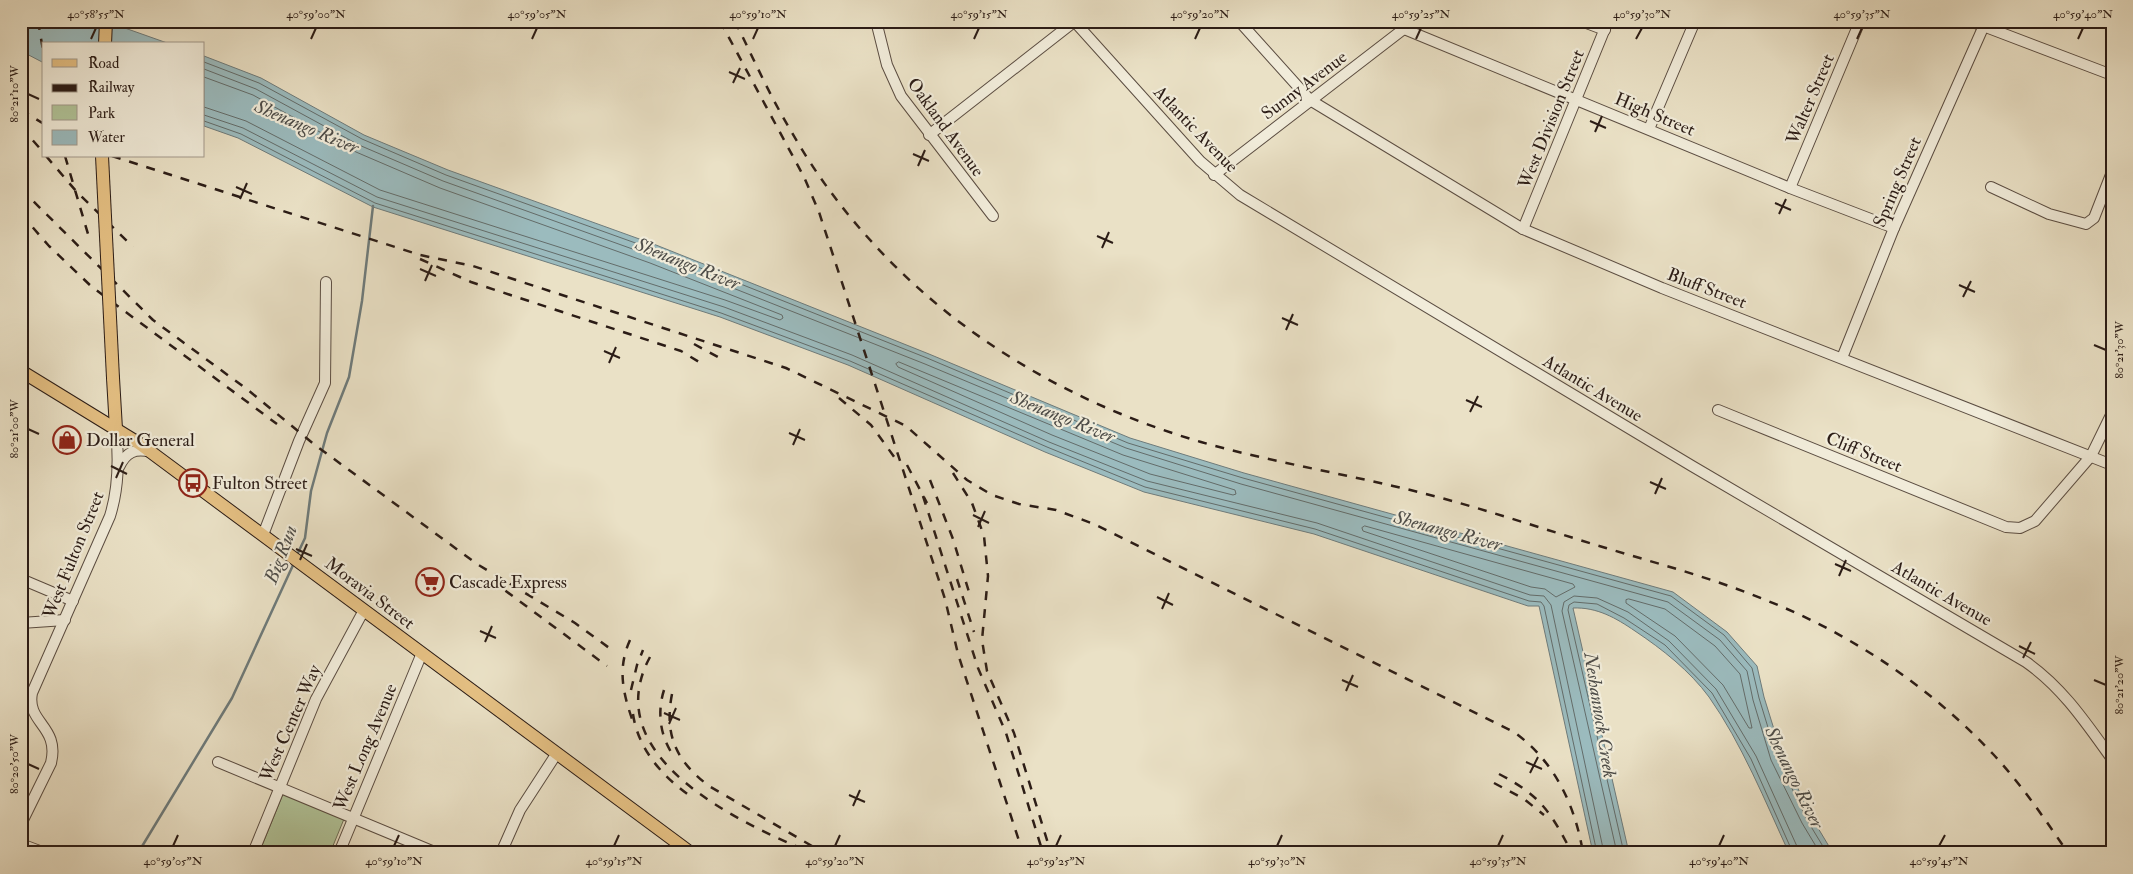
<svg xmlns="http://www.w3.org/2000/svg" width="2133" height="874" font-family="'IM FELL Double Pica',serif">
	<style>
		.green { fill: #b1c499; stroke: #6e7058 }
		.water { fill: #9bbbbe; stroke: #6e7b7b }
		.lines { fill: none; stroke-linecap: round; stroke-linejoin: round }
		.shore { stroke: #636c6a; stroke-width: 1 }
		.stream { stroke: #6e7b7b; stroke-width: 2.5 }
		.minor-casing { stroke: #5b4d42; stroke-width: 12 }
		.major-casing { stroke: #2b1c16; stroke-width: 14 }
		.minor { stroke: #f1ecda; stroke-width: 10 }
		.major { stroke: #e5c083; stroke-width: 12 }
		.rail { stroke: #2b1c16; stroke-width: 2.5; stroke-dasharray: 9 9; stroke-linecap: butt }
		.major-bridge-casing { stroke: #2b1c16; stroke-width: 14; stroke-linecap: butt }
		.major-bridge { stroke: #e5c083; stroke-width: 12 }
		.ticks { fill: none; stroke: #2b1c16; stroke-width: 2 }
		.labels { text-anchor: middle; stroke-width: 4.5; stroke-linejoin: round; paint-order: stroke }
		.street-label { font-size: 18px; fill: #2b1c16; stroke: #f1ecda }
		.poi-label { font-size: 18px; fill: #2b1c16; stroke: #f1ecda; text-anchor: start }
		.water-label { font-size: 19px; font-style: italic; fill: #4d4c48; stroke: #f1ecda }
		.neatline { fill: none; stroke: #2b1c16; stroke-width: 2 }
		.ticks-label { font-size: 12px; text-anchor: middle; fill: #2b1c16 }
	</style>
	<rect width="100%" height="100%" fill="#eae1c6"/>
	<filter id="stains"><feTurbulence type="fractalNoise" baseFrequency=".004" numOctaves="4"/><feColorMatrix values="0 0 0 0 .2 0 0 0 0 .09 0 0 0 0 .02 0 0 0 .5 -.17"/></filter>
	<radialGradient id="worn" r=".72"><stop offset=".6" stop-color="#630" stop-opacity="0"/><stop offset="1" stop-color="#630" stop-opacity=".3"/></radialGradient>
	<path class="green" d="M283,794L344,819L330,853H259Z"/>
	<g class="water">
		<path d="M21,21H105L170,44H44V63L21,51Z"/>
		<path d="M204,56L261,78L364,135L448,170L656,245L929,354L1130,438L1244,473L1673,592L1727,632L1757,666L1764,697L1782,755L1812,818L1833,853H1789C1766,803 1741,742 1709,697C1690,671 1662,649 1635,631C1616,618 1597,607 1573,608L1629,853H1593L1539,606H1528L1314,534L1144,492L1045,452L848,365L720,317L373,207L238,138L204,126Z"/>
	</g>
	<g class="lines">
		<g class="shore">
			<path d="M204,62L259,83L362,139L446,175L655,250L927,358L1128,443L1243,478L1671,596L1724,635L1752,668L1759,698L1777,757L1807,820L1827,853"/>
			<path d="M204,69L256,89L359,145L443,181L652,256L925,364L1126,448L1241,484L1668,602L1720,640L1747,671L1753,700L1771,760L1802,823L1820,853"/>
			<path d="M204,77L253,95L356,152L440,188L650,263L782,315L783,318L780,320L725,300L380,190L246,121L204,107"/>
			<path d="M204,115L243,128L377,197L724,307L852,355L1049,442L1147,481L1317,523L1530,595L1544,596L1551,605L1604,853"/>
			<path d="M204,121L241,134L375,203L721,313L850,361L1047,447L1145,487L1315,529L1529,601L1541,602L1544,606L1597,853"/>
			<path d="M899,362L1123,455L1235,490L1236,494L1233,495L1150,474L1052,435L898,367L896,364Z"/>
			<path d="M1365,526L1573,584L1575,587L1556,597L1545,589L1531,587L1363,531L1362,528Z"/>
			<path d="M1629,599L1665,609L1715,646L1740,674L1752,728H1749L1723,685L1675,636L1626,603V600Z"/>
			<path d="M1617,853L1562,611L1564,602L1574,596L1597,598L1628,612L1669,641L1716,689L1756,756L1800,853"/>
			<path d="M1624,853L1568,610L1569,605L1574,602L1597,604L1624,618L1665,645L1712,693L1751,759L1793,853"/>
		</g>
		<g class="stream">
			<path d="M297,555L305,538L311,491L327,433L349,377L362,301L373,206"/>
			<path d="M138,853L232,698L294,563"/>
		</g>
		<defs>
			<g id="minor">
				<path d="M876,21L887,65L901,96L993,216"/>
				<path d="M1074,21L1200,161L1240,195L1692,466L2026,662C2063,688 2086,723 2112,759"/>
				<path d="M1239,21L1310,100L1523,229L1662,288L2112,465"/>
				<path d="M1581,21L1605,30"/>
				<path d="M1970,21L2112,75"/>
				<path d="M1404,29L1790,188L1894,228"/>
				<path d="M1649,129L1695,21"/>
				<path d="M929,135L1075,21"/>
				<path d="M1214,175L1414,21"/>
				<path d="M1991,187L2049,214L2086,224L2094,218L2112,172"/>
				<path d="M1790,188L1860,21"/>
				<path d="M1523,229L1608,21"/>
				<path d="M1842,358L1894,228L1986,21"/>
				<path d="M1718,410L2006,527L2020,528L2035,521L2091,456L2112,413"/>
				<path d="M119,467C126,452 135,448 151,452"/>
				<path d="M263,535L299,441L325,383L326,282"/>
				<path d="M21,579L73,601"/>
				<path d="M21,623L65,620"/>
				<path d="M218,762L437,853"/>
				<path d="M21,824L51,763C60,726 26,723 32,693L110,516C119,487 119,459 116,429"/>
				<path d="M21,844L45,853"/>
				<path d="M253,853L316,699L364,610"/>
				<path d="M339,853L422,653"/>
				<path d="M501,853L520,810L557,753"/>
			</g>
			<g id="major">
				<path d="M105,44L106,21"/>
				<path d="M21,371L140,444L691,853"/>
				<path d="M113,378L116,429"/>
			</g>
		</defs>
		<use href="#minor" class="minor-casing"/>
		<use href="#major" class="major-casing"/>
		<use href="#minor" class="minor"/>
		<use href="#major" class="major"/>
		<g class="rail">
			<path d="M38,21L44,56"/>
			<path d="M720,21L804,177L819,212L945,599L958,654L1023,853"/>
			<path d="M735,21C753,58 770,96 791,131C829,198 880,257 939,306C1016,369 1105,414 1201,442C1264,460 1329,471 1393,486C1465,502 1536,527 1606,548C1659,564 1712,578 1763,599C1850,633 1929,686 1993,754C2021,784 2045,819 2068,853"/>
			<path d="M21,110L44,124"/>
			<path d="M21,127L44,153"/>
			<path d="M46,156L76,191L133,247"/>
			<path d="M65,156L88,234"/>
			<path d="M112,156L420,255L473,266L786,368L906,426L967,480L992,495L1019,504L1056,510L1094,524L1514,732C1554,761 1575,804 1583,853"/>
			<path d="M21,189L153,320L248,390L315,445L477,564L575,623L612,650"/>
			<path d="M21,214L49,246L92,287L277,424"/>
			<path d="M420,259L471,282L681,351L699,362"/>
			<path d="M694,344L718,357"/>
			<path d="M839,398L871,425L895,458"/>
			<path d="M907,465L927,503"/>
			<path d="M953,473L972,503L984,536L988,576L982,640L987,671L1014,733L1051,853"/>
			<path d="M930,480L953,539L969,592"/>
			<path d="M923,496L978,668L1006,733L1043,853"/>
			<path d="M957,579L974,632"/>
			<path d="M491,580L607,666"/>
			<path d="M630,640C617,669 623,693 633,722"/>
			<path d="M650,657C596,757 740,823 812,853"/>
			<path d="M631,690L637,665L643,650"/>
			<path d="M664,690C657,712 660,736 673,755"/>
			<path d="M672,694C664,735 676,761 709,786L824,853"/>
			<path d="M633,714C638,749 662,776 690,796"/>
			<path d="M1499,774C1541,796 1550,811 1572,853"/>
			<path d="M1494,783L1524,799L1544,815"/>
		</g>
		<defs>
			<path id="major-bridge" d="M102,156L113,378"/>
		</defs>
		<use href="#major-bridge" class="major-bridge-casing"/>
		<use href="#major-bridge" class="major-bridge"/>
	</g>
	<path class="ticks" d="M91,39L96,28M311,39L316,28M532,39L537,28M753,39L758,28M974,39L979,28M1195,39L1200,28M1416,39L1421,28M1636,39L1642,28M1857,39L1862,28M2078,39L2083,28M729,72L745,79M733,83L740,68M28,94L39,99M1590,121L1606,128M1595,132L1602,116M913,154L929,161M918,166L925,150M236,187L252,194M240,199L247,183M1775,203L1791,210M1779,214L1786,199M1097,236L1113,243M1102,248L1109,232M420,269L436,276M425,281L432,265M1959,285L1975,292M1963,297L1971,281M1282,318L1298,325M1286,330L1293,314M2094,345L2106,350M604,351L620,358M609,363L616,347M1466,400L1482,407M1470,412L1478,396M28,429L39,434M789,433L805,440M793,445L800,429M111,466L127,474M116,478L123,462M1650,482L1666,489M1655,494L1662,478M973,515L989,523M978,527L985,511M296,549L312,556M300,560L307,544M1835,564L1851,571M1839,576L1846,560M1157,597L1173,605M1162,609L1169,593M480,631L496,638M485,642L492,626M2019,646L2035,654M2023,658L2031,642M1342,680L1358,687M2094,680L2106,685M1346,691L1353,675M664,713L680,720M669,724L676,708M1526,762L1542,769M28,764L39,769M1530,773L1538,757M849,795L865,802M853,806L860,790M173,846L178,835M394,846L399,835M614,846L619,835M835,846L840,835M1056,846L1061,835M1277,846L1282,835M1498,846L1503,835M1719,846L1724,835M1939,846L1945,835"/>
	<defs>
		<symbol id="shop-ring" viewBox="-11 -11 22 22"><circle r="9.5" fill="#f1ecda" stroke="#8f2418" stroke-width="1.5"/><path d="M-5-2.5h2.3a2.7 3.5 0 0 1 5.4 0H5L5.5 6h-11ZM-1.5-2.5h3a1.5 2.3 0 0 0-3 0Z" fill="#8f2418"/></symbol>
		<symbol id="bus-ring" viewBox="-11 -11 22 22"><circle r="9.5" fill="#f1ecda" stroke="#8f2418" stroke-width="1.5"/><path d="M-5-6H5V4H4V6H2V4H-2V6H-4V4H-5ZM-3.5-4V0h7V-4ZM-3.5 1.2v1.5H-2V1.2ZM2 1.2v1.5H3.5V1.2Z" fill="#8f2418"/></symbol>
		<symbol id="supermarket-ring" viewBox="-11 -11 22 22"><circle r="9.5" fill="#f1ecda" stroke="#8f2418" stroke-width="1.5"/><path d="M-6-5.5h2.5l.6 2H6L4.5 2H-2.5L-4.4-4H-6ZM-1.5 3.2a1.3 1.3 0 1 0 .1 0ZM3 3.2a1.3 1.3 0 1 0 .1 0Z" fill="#8f2418"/></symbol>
	</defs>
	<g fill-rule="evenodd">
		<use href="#shop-ring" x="51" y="424" width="32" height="32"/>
		<use href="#bus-ring" x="177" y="467" width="32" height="32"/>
		<use href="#supermarket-ring" x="414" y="566" width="32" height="32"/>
	</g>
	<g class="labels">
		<g class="street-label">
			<text transform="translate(1304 85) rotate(-37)" y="6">Sunny Avenue</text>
			<text transform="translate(1810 99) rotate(-67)" y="6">Walter Street</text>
			<text transform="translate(1655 114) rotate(23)" y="6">High Street</text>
			<text transform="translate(1551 119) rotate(-68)" y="6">West Division Street</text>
			<text transform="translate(946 127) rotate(54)" y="6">Oakland Avenue</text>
			<text transform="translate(1196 129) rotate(46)" y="6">Atlantic Avenue</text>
			<text transform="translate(1897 182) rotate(-67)" y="6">Spring Street</text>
			<text transform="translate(1707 288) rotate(21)" y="6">Bluff Street</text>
			<text transform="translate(1593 388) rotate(31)" y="6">Atlantic Avenue</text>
			<text transform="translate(1864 452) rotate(22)" y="6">Cliff Street</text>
			<text transform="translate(73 555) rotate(-68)" y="6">West Fulton Street</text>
			<text transform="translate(370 593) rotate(37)" y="6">Moravia Street</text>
			<text transform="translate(1942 593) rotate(30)" y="6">Atlantic Avenue</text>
			<text transform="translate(290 723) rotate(-66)" y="6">West Center Way</text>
			<text transform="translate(365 747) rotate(-67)" y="6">West Long Avenue</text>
		</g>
		<g class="poi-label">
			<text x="86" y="446">Dollar General</text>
			<text x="212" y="489">Fulton Street</text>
			<text x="449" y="588">Cascade Express</text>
		</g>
		<g class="water-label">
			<text transform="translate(307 126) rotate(23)" y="7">Shenango River</text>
			<text transform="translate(688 263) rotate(22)" y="7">Shenango River</text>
			<text transform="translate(1063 416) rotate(22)" y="7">Shenango River</text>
			<text transform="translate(1448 530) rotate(15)" y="7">Shenango River</text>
			<text transform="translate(280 554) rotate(-69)" y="7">Big Run</text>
			<text transform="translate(1601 715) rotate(81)" y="7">Neshannock Creek</text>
			<text transform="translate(1795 777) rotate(64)" y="7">Shenango River</text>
		</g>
	</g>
	<rect width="2133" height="874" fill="none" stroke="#eae1c6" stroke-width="55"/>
	<rect x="42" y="42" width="162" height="115" fill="#f1ecda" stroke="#a2998c"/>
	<rect x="52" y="59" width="25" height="8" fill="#e5c083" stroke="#a2998c"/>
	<text x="88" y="68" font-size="15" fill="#2b1c16">Road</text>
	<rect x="52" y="84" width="25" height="8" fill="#2b1c16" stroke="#a2998c"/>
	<text x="88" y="92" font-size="15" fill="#2b1c16">Railway</text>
	<rect x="52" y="105" width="25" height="15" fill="#b1c499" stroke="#a2998c"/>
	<text x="88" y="118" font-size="15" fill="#2b1c16">Park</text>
	<rect x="52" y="130" width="25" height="15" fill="#9bbbbe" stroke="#a2998c"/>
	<text x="88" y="142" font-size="15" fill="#2b1c16">Water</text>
	<rect x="28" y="28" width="2078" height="818" class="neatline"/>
	<g class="ticks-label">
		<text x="96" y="18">40°58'55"N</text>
		<text x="316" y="18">40°59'00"N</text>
		<text x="537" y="18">40°59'05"N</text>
		<text x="758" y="18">40°59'10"N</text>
		<text x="979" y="18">40°59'15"N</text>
		<text x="1200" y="18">40°59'20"N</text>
		<text x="1421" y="18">40°59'25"N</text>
		<text x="1642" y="18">40°59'30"N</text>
		<text x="1862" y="18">40°59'35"N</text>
		<text x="2083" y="18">40°59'40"N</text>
		<text transform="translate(14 94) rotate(-90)" y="4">80°21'10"W</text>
		<text transform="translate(2119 350) rotate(-90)" y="4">80°21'30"W</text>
		<text transform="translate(14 429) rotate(-90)" y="4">80°21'00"W</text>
		<text transform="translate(2119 685) rotate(-90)" y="4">80°21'20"W</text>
		<text transform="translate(14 764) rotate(-90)" y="4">80°20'50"W</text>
		<text x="173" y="865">40°59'05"N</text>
		<text x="394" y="865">40°59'10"N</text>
		<text x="614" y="865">40°59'15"N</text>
		<text x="835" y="865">40°59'20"N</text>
		<text x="1056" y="865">40°59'25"N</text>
		<text x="1277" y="865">40°59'30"N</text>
		<text x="1498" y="865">40°59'35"N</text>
		<text x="1719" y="865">40°59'40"N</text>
		<text x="1939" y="865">40°59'45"N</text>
	</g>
	<rect width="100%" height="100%" filter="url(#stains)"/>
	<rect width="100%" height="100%" fill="url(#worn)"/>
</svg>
